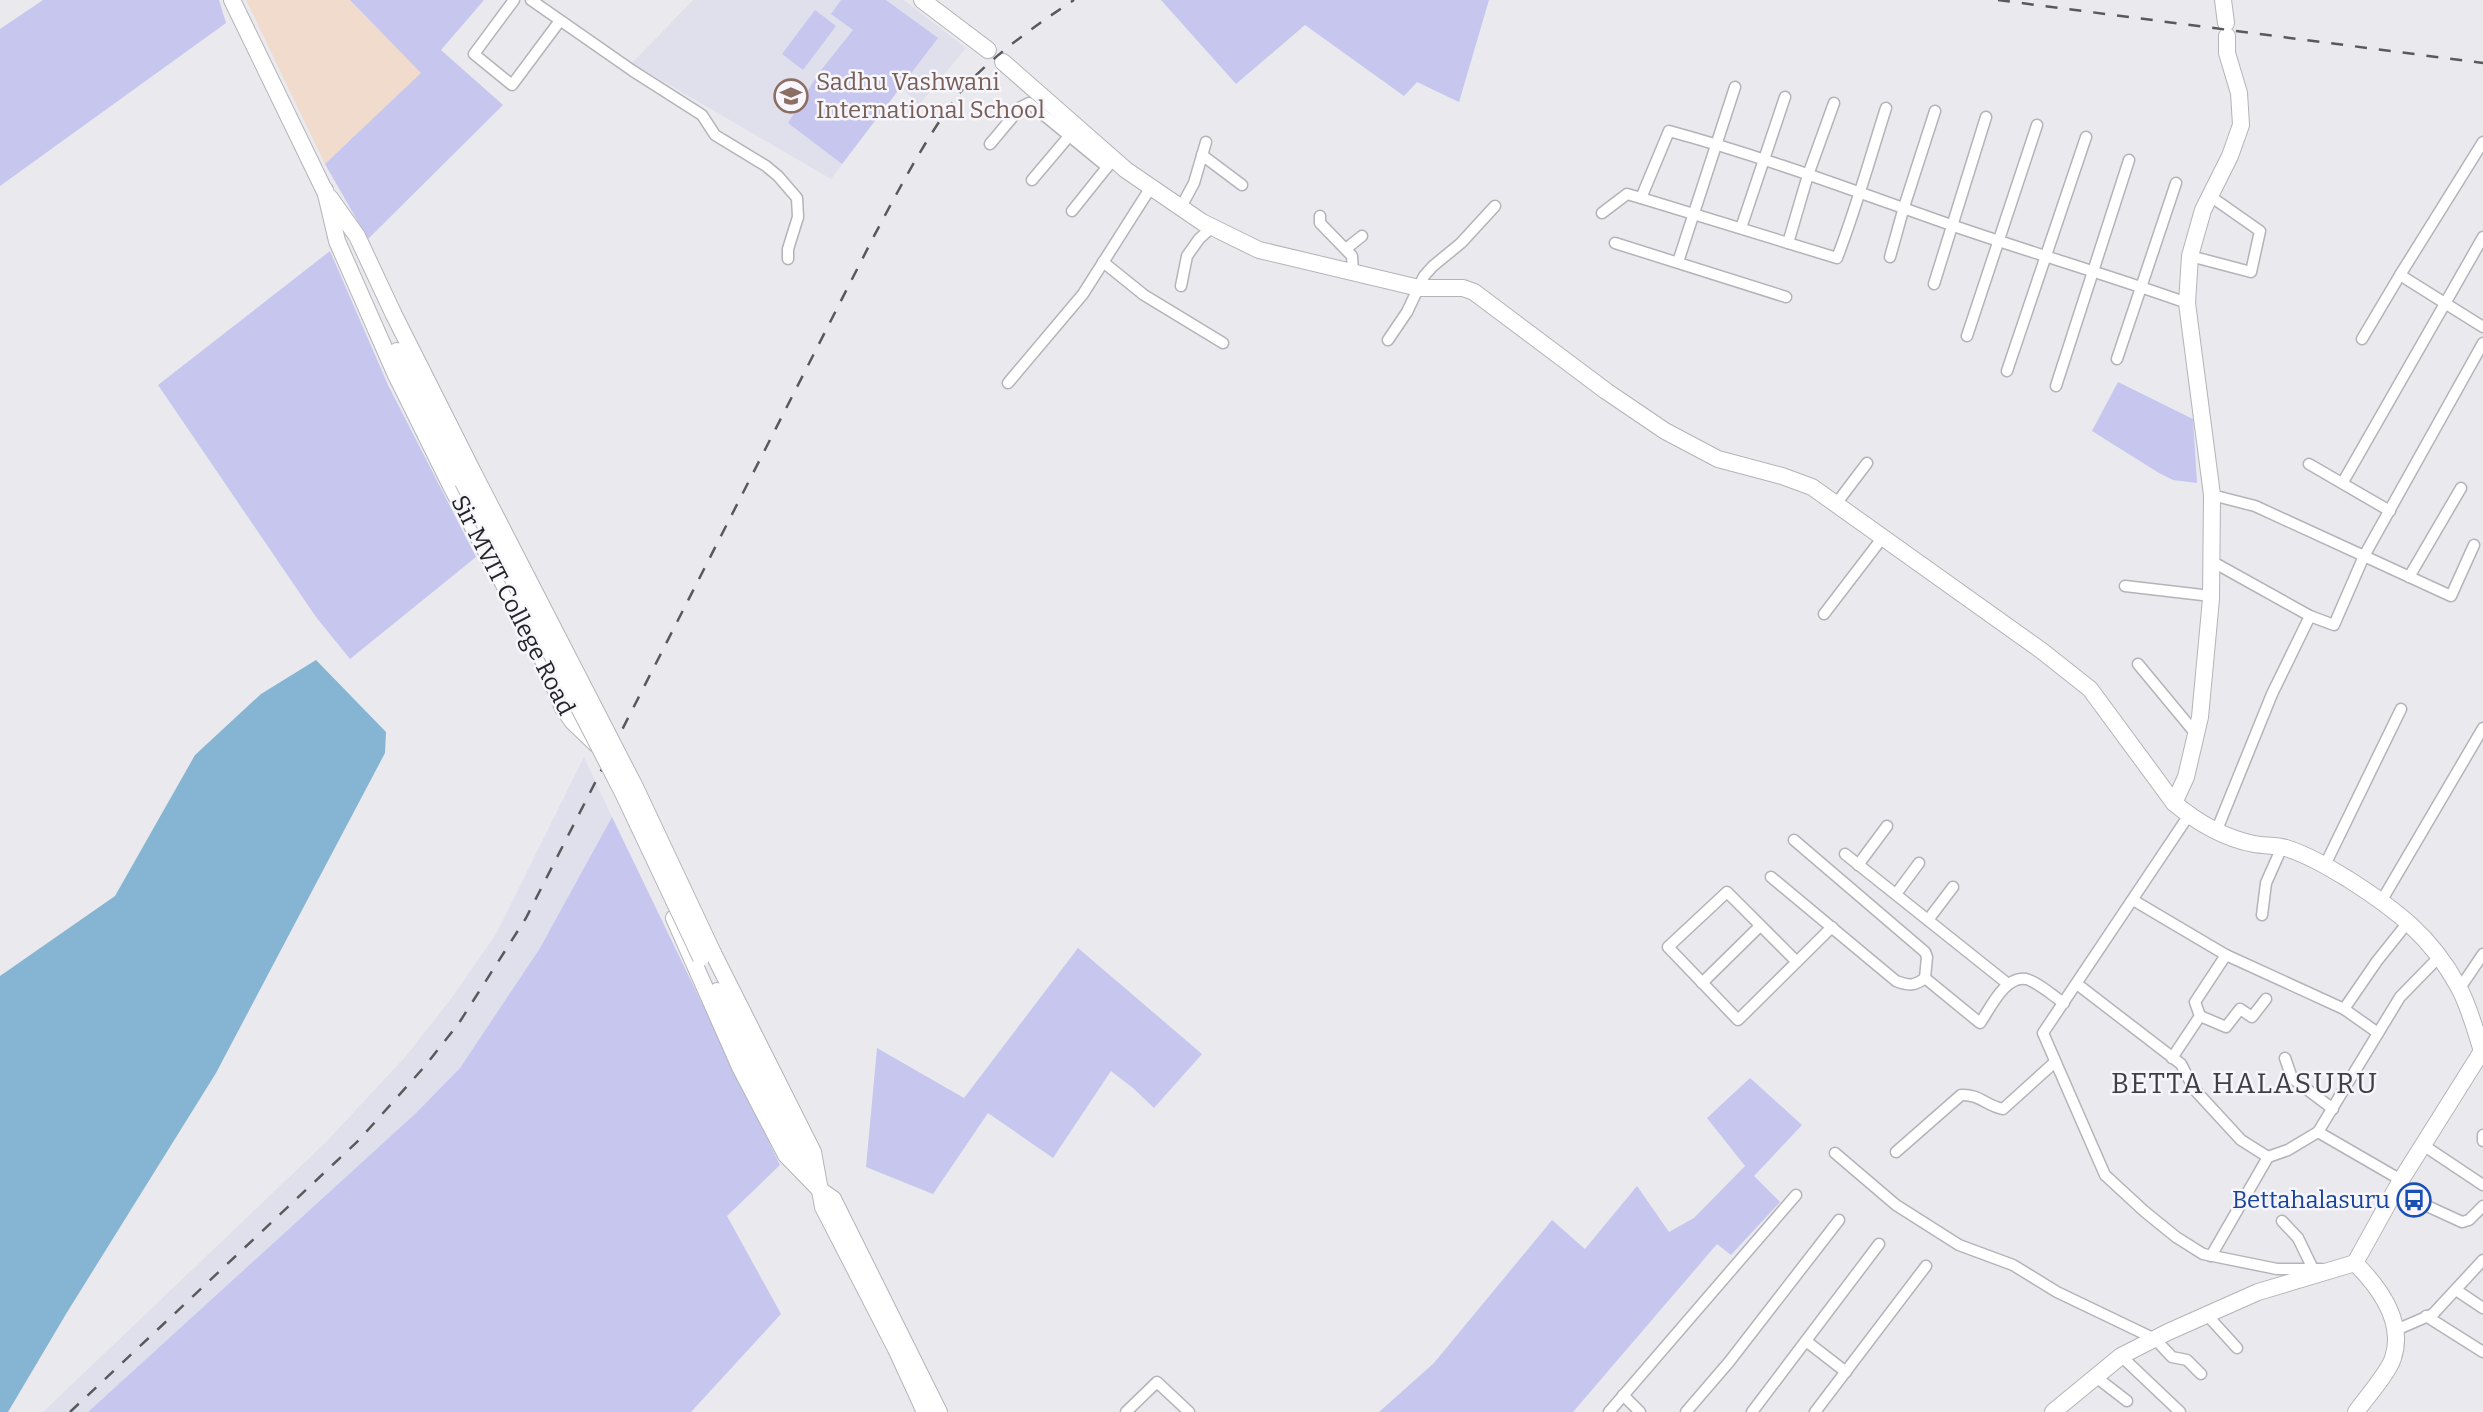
<svg xmlns="http://www.w3.org/2000/svg" width="2483" height="1412" font-family="Bitter,serif">
	<style>
		.industrial { fill: #f0dbcd }
		.built { fill: #e0e0ed }
		.green { fill: #c7c6ef }
		.water { fill: #86b5d3 }
		.lines { fill: none; stroke-linecap: round; stroke-linejoin: round }
		.street-casing { stroke: #b3b3b9; stroke-width: 13 }
		.secondary-casing { stroke: #b3b3b9; stroke-width: 18 }
		.street { stroke: #fff; stroke-width: 10 }
		.secondary { stroke: #fff; stroke-width: 16 }
		.rail { stroke: #59595c; stroke-width: 2.5; stroke-dasharray: 12 12; stroke-linecap: butt }
		.secondary-bridge-casing { stroke: #b3b3b9; stroke-width: 18; stroke-linecap: butt }
		.secondary-bridge { stroke: #fff; stroke-width: 16 }
		.labels { text-anchor: middle; stroke-width: 5; stroke-linejoin: round; paint-order: stroke }
		.education-label { font-size: 24px; fill: #785e54; stroke: #f6f6fc; text-anchor: start }
		.street-label { font-size: 24px; fill: #232325; stroke: #f6f6fc }
		.transit-label { font-size: 24px; fill: #164399; stroke: #f6f6fc; text-anchor: end }
		.quarter-label { font-size: 28px; letter-spacing: 2px; fill: #404044; stroke: #f6f6fc }
	</style>
	<rect width="100%" height="100%" fill="#e9e9ee"/>
	<path class="industrial" d="M246,0H350L422,73L325,164Z"/>
	<g class="built">
		<path d="M693,0H904L966,48L919,105L901,87L831,179L632,63Z"/>
		<path d="M584,757L612,817L540,948L460,1068L416,1113L88,1412H43L327,1141L407,1055L453,996L496,934Z"/>
	</g>
	<g class="green">
		<path d="M43,0H219L226,23L0,186V29Z"/>
		<path d="M350,0H484L441,50L503,105L368,239L325,164L421,73Z"/>
		<path d="M841,0H886L938,38L842,164L788,123L818,74L853,30L831,14Z"/>
		<path d="M1161,0H1489L1459,102L1417,82L1404,96L1305,25L1236,84Z"/>
		<path d="M815,10L836,26L803,70L782,54Z"/>
		<path d="M330,251L388,385L476,557L350,659L316,617L158,385Z"/>
		<path d="M2118,382L2193,419L2197,483L2173,480L2159,473L2092,431Z"/>
		<path d="M612,817L780,1165L727,1216L781,1314L691,1412H88L416,1113L460,1068L540,948Z"/>
		<path d="M1078,948L1202,1054L1154,1108L1133,1088L1111,1071L1053,1158L988,1113L933,1194L866,1167L877,1048L964,1098Z"/>
		<path d="M1750,1078L1802,1125L1754,1176L1780,1202L1731,1255L1717,1244L1573,1412H1379L1434,1363L1552,1220L1585,1249L1637,1186L1669,1232L1694,1218L1745,1166L1707,1118Z"/>
	</g>
	<path class="water" d="M316,660L386,732L385,753L216,1073L66,1314L8,1412H0V976L115,896L195,755L261,694Z"/>
	<g class="lines">
		<defs>
			<g id="street">
				<path d="M514,0L474,54L512,85L559,22"/>
				<path d="M531,0L633,71L702,115L715,135L766,166L778,176L797,198L798,217L788,249V259"/>
				<path d="M1886,108C1870,158 1856,209 1837,258L1641,198L1669,131C1765,157 1857,192 1951,225C2029,252 2109,275 2187,303"/>
				<path d="M2483,142L2400,275L2483,327"/>
				<path d="M990,144L1021,107L1029,103L1107,167"/>
				<path d="M1202,155L1242,185"/>
				<path d="M1032,180L1070,135"/>
				<path d="M1181,207L1194,183L1206,142"/>
				<path d="M1072,211L1112,161"/>
				<path d="M1602,213L1627,194L1641,198"/>
				<path d="M1320,216V223L1352,256L1353,272"/>
				<path d="M1741,228L1785,97"/>
				<path d="M1615,243L1786,297"/>
				<path d="M1788,243L1808,175L1834,103"/>
				<path d="M1347,248L1362,236"/>
				<path d="M2190,256L2251,272L2260,231L2210,196"/>
				<path d="M1890,257L1904,207L1935,111"/>
				<path d="M1103,262L1144,295L1223,343"/>
				<path d="M1678,262L1735,87"/>
				<path d="M1934,284L1986,117"/>
				<path d="M1181,286L1187,256L1199,239L1212,227"/>
				<path d="M1967,336L2037,125"/>
				<path d="M2362,339L2400,275"/>
				<path d="M1388,340L1407,312L1424,276L1433,266L1461,243L1495,206"/>
				<path d="M2117,359L2176,183"/>
				<path d="M2007,371L2086,137"/>
				<path d="M1008,383L1083,294L1151,187"/>
				<path d="M2056,386L2129,160"/>
				<path d="M2309,464L2390,511"/>
				<path d="M2343,482L2483,237"/>
				<path d="M2212,495L2255,506L2364,556L2334,625L2310,616L2272,694L2216,832"/>
				<path d="M1836,504L1867,463"/>
				<path d="M2474,545L2451,596L2364,556L2483,343"/>
				<path d="M2213,562L2310,616"/>
				<path d="M2409,577L2461,488"/>
				<path d="M2125,586L2211,596"/>
				<path d="M1824,614L1883,537"/>
				<path d="M2138,664L2196,734"/>
				<path d="M2189,815L2043,1033L2105,1175L2144,1211L2176,1237L2203,1254L2277,1269H2321"/>
				<path d="M1845,854L2008,984"/>
				<path d="M1858,865L1887,826"/>
				<path d="M2325,865L2401,709"/>
				<path d="M1771,877L1896,981C1909,986 1915,986 1925,978L1927,957L1925,952L1794,840"/>
				<path d="M1896,894L1919,863"/>
				<path d="M2133,900L2226,955L2195,1002L2200,1016L2172,1058"/>
				<path d="M2382,900L2483,728"/>
				<path d="M2262,915L2266,883L2282,847"/>
				<path d="M1928,920L1953,887"/>
				<path d="M2226,955L2344,1009"/>
				<path d="M1797,962L1727,892L1668,947L1738,1020L1832,927"/>
				<path d="M1925,978L1980,1023C1990,1009 2005,975 2026,979C2038,982 2053,996 2064,1003"/>
				<path d="M1702,983L1760,926"/>
				<path d="M2077,984L2181,1064L2194,1089L2241,1140L2268,1157L2288,1150L2318,1132L2401,1180"/>
				<path d="M2460,988L2483,954"/>
				<path d="M2200,1016L2226,1027L2240,1009L2252,1017L2266,999"/>
				<path d="M2378,1033L2344,1009L2377,961L2409,921"/>
				<path d="M2285,1058L2292,1078L2333,1109"/>
				<path d="M2318,1132L2400,997L2440,956"/>
				<path d="M2483,1135V1141"/>
				<path d="M2423,1145L2483,1185"/>
				<path d="M1896,1152L1961,1095C1980,1094 1986,1106 2003,1109L2055,1062"/>
				<path d="M1835,1153L1896,1205L1959,1245L2013,1265L2057,1292L2155,1339L2172,1357L2187,1360L2201,1374"/>
				<path d="M2397,1187L2414,1200L2462,1222L2469,1220L2483,1206"/>
				<path d="M2282,1221L2298,1238L2313,1269"/>
				<path d="M2211,1256L2268,1157"/>
				<path d="M2456,1290L2483,1308"/>
				<path d="M2207,1315L2237,1348"/>
				<path d="M2426,1316L2483,1352"/>
				<path d="M2396,1330L2433,1314L2483,1260"/>
				<path d="M1806,1341L1846,1372"/>
				<path d="M2121,1356L2180,1412"/>
				<path d="M2096,1377L2127,1401"/>
				<path d="M1623,1395L1640,1412"/>
				<path d="M1126,1412L1157,1382L1189,1412"/>
				<path d="M1609,1412L1796,1195"/>
				<path d="M1686,1412L1729,1362L1839,1220"/>
				<path d="M1752,1412L1879,1244"/>
				<path d="M1815,1412L1926,1266"/>
			</g>
			<g id="secondary">
				<path d="M232,0L329,200"/>
				<path d="M922,0L988,50"/>
				<path d="M2223,0L2226,23"/>
				<path d="M1003,62L1126,170L1202,222L1259,250L1419,288H1463L1474,292L1606,391L1665,431L1718,459L1782,476L1812,487L2042,651L2090,689L2174,803C2198,823 2223,838 2254,844C2265,846 2276,845 2286,848C2308,855 2328,867 2348,879C2395,909 2431,936 2458,986C2469,1005 2475,1030 2482,1051L2401,1180L2355,1263L2258,1292L2168,1332L2121,1356L2053,1412"/>
				<path d="M325,190L337,241L396,375L452,488L537,646L563,708L573,722L596,744"/>
				<path d="M330,198L357,236L394,315L475,476"/>
				<path d="M397,351L463,482"/>
				<path d="M2174,803L2186,777L2200,717L2211,599L2212,495L2187,303L2190,256L2203,210L2230,156L2241,125L2239,93L2227,53V36"/>
				<path d="M674,918L740,1067L786,1155L820,1190L833,1199L939,1412"/>
				<path d="M713,953L813,1152L823,1207L896,1349L925,1412"/>
				<path d="M717,991L809,1170"/>
				<path d="M2355,1263C2379,1287 2405,1322 2393,1358C2389,1372 2365,1399 2356,1412"/>
			</g>
		</defs>
		<use href="#street" class="street-casing"/>
		<use href="#secondary" class="secondary-casing"/>
		<use href="#street" class="street"/>
		<use href="#secondary" class="secondary"/>
		<g class="rail">
			<path d="M1998,0L2483,63"/>
			<path d="M70,1412L359,1140L425,1066L459,1023L526,918L873,238C899,189 925,139 958,95C985,61 1037,24 1074,0"/>
		</g>
		<defs>
			<g id="secondary-bridge">
				<path d="M475,476L635,787L713,953"/>
				<path d="M463,482L623,793L701,958"/>
			</g>
		</defs>
		<use href="#secondary-bridge" class="secondary-bridge-casing"/>
		<use href="#secondary-bridge" class="secondary-bridge"/>
	</g>
	<defs>
		<symbol id="school-ring" viewBox="-11 -11 22 22"><circle r="9.5" fill="#f6f6fc" stroke="#8d6e63" stroke-width="1.5"/><path d="M0-5L7-2L0 1L-7-2ZM-4 1L0 2.5L4 1V4Q0 6-4 4Z" fill="#8d6e63"/></symbol>
		<symbol id="bus-ring" viewBox="-11 -11 22 22"><circle r="9.5" fill="#f6f6fc" stroke="#1a4fb4" stroke-width="1.5"/><path d="M-5-6H5V4H4V6H2V4H-2V6H-4V4H-5ZM-3.5-4V0h7V-4ZM-3.5 1.2v1.5H-2V1.2ZM2 1.2v1.5H3.5V1.2Z" fill="#1a4fb4"/></symbol>
	</defs>
	<g fill-rule="evenodd">
		<use href="#school-ring" x="772" y="77" width="38" height="38"/>
		<use href="#bus-ring" x="2395" y="1181" width="38" height="38"/>
	</g>
	<g class="labels">
		<g class="education-label">
			<text x="816" y="90">Sadhu Vashwani<tspan x="816" dy="28">International School</tspan></text>
		</g>
		<g class="street-label">
			<text transform="translate(513 605) rotate(63)" y="8">Sir MVIT College Road</text>
		</g>
		<g class="transit-label">
			<text x="2390" y="1208">Bettahalasuru</text>
		</g>
		<g class="quarter-label">
			<text x="2245" y="1093">BETTA HALASURU</text>
		</g>
	</g>
</svg>
